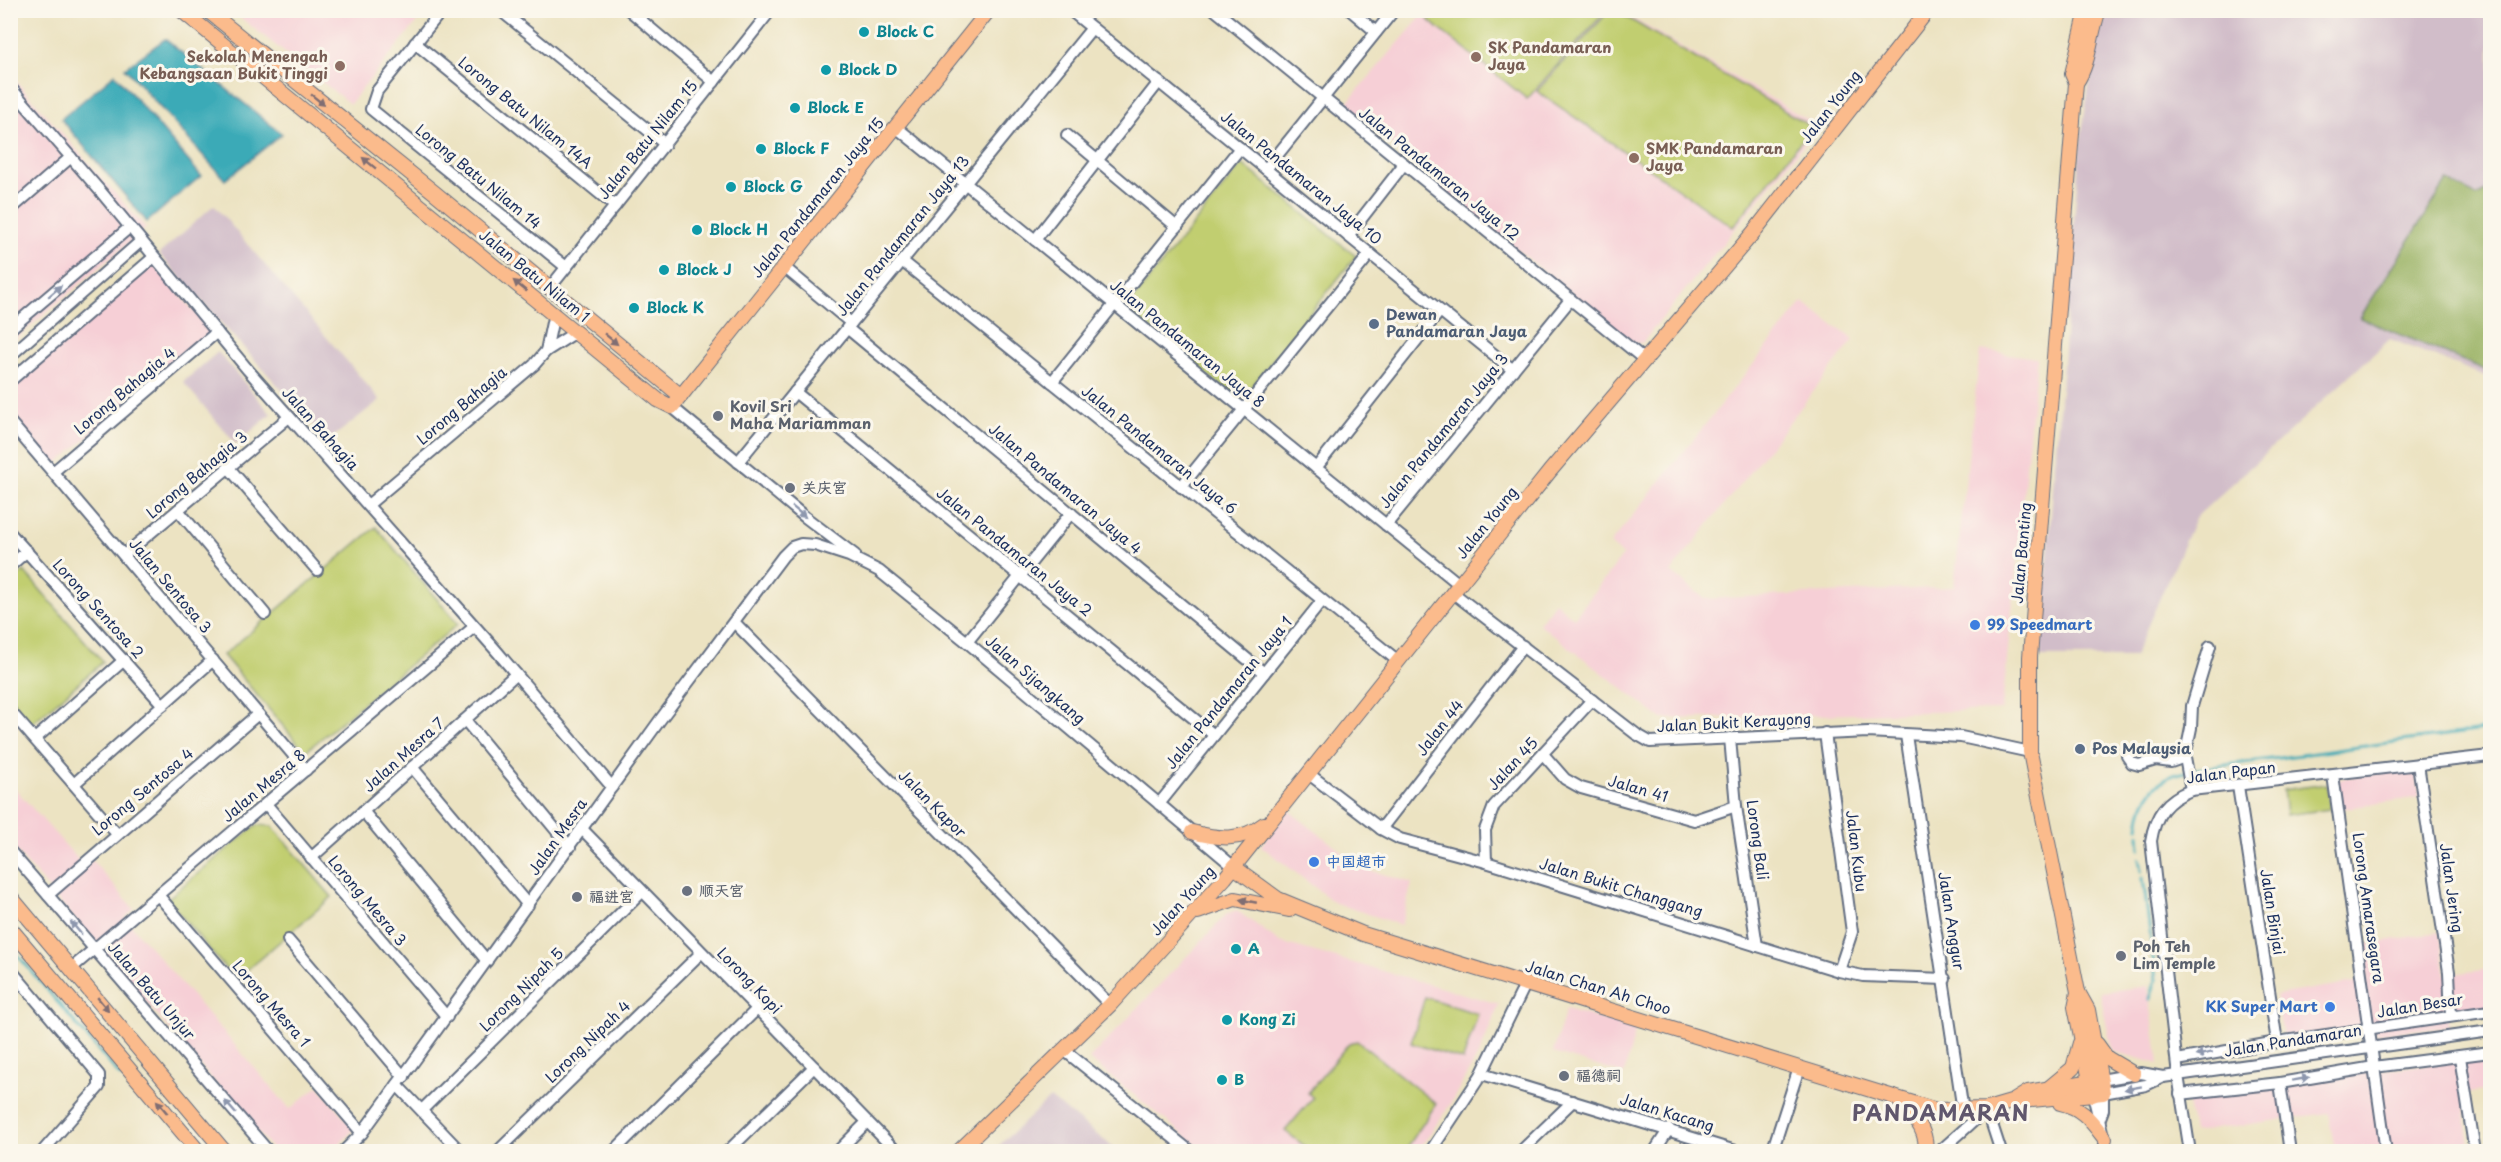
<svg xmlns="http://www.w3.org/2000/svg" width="2501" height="1162" font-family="'Playpen Sans','LXGW WenKai TC',sans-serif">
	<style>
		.built { fill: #f6cfd6 }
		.industrial { fill: #d1bdc9 }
		.green { fill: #c1ce6f; stroke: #6e7e66; stroke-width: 1.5 }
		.forest { fill: #98b162; stroke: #5a7060; stroke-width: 1.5 }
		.water { fill: #3aaab7; stroke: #2a6c8a; stroke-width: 1.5 }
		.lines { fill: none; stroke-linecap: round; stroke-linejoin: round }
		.stream { stroke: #3aaab7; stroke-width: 3 }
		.minor-casing { stroke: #646e81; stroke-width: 14 }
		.major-casing { stroke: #646e81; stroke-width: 16 }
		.minor { stroke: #fff; stroke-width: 10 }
		.major { stroke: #fbbb8c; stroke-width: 14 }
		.oneway { fill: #806e73 }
		.oneway2 { fill: #8d97ae }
		.culture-dot { fill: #0f9aa8; stroke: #fbf7ec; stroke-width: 2 }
		.education-dot { fill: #8d6e63; stroke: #fbf7ec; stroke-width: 2 }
		.service-dot { fill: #5c6f8a; stroke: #fbf7ec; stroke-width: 2 }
		.worship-dot { fill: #6b7280; stroke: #fbf7ec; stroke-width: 2 }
		.shop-dot { fill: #3f7fe0; stroke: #fbf7ec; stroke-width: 2 }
		.labels { text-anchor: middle; stroke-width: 6; stroke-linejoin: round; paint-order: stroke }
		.culture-label { font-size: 15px; font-weight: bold; fill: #0d838f; stroke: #fbf7ec; text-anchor: start }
		.education-label { font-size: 15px; font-weight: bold; fill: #785e54; stroke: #fbf7ec; text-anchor: start }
		.street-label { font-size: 15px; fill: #1b2f5e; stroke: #fbf7ec }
		.service-label { font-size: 15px; font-weight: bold; fill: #4e5e75; stroke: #fbf7ec; text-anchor: start }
		.worship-label { font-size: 15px; font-weight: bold; fill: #5b616d; stroke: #fbf7ec; text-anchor: start }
		.shop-label { font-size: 15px; font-weight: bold; fill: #366cbe; stroke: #fbf7ec; text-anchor: start }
		.district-label { font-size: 21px; font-weight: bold; letter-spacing: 1.5px; fill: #60576d; stroke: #fbf7ec }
	</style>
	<rect width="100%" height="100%" fill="#fbf7ec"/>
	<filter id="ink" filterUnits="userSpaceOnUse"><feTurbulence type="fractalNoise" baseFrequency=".0167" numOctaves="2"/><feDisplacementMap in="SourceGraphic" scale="12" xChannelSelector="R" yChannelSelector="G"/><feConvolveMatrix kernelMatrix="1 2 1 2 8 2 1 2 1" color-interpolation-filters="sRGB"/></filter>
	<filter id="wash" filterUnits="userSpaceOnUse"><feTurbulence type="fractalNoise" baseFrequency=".008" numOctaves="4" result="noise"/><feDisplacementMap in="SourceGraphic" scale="24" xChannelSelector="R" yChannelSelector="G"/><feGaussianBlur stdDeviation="1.35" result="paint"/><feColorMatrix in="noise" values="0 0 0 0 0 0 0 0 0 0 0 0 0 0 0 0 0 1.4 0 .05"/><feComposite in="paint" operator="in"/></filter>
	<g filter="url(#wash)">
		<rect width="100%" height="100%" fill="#ece3c2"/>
		<g class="built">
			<path d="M1618,10L1819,126L1642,343H1633L1445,191L1346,104L1426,11Z"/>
			<path d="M232,11H426L350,104Z"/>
			<path d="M10,74L146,228L11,343H10Z"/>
			<path d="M153,263L212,332L54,466L11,416L10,387Z"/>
			<path d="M1803,302L1854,340L1671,572L1705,599L1954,587L1980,350L2037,358L2002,710L1662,719L1539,624L1555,602L1574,618L1623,555L1610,544Z"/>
			<path d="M2415,768L2420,797L2341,809L2337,779Z"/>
			<path d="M10,783L84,866L92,860L134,909L125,918L290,1109L318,1086L354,1129L343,1141L331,1151H274L11,845Z"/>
			<path d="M1288,810L1349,857L1353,865L1412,883L1401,925L1335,903L1261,846Z"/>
			<path d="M1236,910L1280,942L1499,1004L1481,1050L1449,1106L1418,1151H1204L1089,1059L1227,914Z"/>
			<path d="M2439,932L2446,975L2490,969V1008L2448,1014L2450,1026L2376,1034L2375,1025L2283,1037L2276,995L2367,980L2361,945Z"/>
			<path d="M2148,986L2159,1064L2112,1051L2100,992Z"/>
			<path d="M1566,1009L1636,1029L1624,1074L1553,1053Z"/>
			<path d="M2490,1056V1090L2462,1094L2471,1151H2335L2328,1113L2193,1132L2187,1096Z"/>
		</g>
		<g class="industrial">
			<path d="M2109,11H2490V378L2390,339L2195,518L2134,657H2040L2080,145L2096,41Z"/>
			<path d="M214,205L380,400L328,441L159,254Z"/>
			<path d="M218,352L271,414L236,444L183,382Z"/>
			<path d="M1050,1098L1118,1151H993Z"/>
		</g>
		<g class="green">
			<path d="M1435,11V10L1606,11L1527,99L1428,20Z"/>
			<path d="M1609,11H1616L1812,127L1733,227L1537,91Z"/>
			<path d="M1242,164L1356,256L1240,401L1125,309Z"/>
			<path d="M376,527L458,624L305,752L223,655Z"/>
			<path d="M24,571L103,662L29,726L11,705L10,583Z"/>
			<path d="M2327,784L2330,809L2286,815L2283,790Z"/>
			<path d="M256,825L272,826L332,897L235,980L167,899Z"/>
			<path d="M1425,997L1478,1014L1463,1060L1411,1043Z"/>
			<path d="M1357,1041L1436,1104L1405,1151H1311L1285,1131L1313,1098L1308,1093L1349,1043Z"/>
		</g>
		<path class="forest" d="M2447,181L2477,196L2490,188V372L2360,318Z"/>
		<g class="water">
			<path d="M165,39L282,134L225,180L125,68Z"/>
			<path d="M115,74L201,176L147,222L61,119Z"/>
		</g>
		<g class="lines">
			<g class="stream">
				<path d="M2191,770L2490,729"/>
				<path d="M2139,827C2142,798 2156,777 2185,772"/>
				<path d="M2139,834L2140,849"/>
				<path d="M2140,859L2142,871"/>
				<path d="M2143,878L2156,980L2150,999"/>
				<path d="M10,946L120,1076"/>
			</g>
		</g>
	</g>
	<g filter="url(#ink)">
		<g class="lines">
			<defs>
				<g id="minor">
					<path d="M442,10L377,91L371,109L566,267"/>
					<path d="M500,10L665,144"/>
					<path d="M629,10L714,82"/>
					<path d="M1070,10L1513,370"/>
					<path d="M1215,10L1645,360"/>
					<path d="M1350,10L1376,32"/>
					<path d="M2073,10L2086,13"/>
					<path d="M415,43L615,206"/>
					<path d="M10,87L101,192L248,370L494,648L612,787"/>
					<path d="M896,127L1459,584"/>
					<path d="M1067,135L1177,227"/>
					<path d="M1266,169L1394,10"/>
					<path d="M10,210L71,157"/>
					<path d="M1348,236L1404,164"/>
					<path d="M1035,240L1159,82"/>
					<path d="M902,261L1398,661"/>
					<path d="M784,267L851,323"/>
					<path d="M549,289L771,10"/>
					<path d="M847,328L1264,673"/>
					<path d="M10,329L130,227"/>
					<path d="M546,351L554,313"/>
					<path d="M10,356L141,241"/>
					<path d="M10,381L154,257"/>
					<path d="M1052,382L1240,148"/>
					<path d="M795,392L1214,735"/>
					<path d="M672,407L805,517L855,555"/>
					<path d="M10,422L306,770"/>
					<path d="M738,462L1092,28"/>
					<path d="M229,468L317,570"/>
					<path d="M1316,468L1440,311"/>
					<path d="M53,472L217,332"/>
					<path d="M1181,487L1370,254"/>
					<path d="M368,505L534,365L546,351L576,332"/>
					<path d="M178,510L265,614"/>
					<path d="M1386,525L1570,300"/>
					<path d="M10,533L163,705"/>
					<path d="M124,555L289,417"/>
					<path d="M10,566L27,551"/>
					<path d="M1452,592L1636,734L1650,742L1868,732L1961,737L2030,752"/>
					<path d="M735,623L1110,1005"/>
					<path d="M967,642L1071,513"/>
					<path d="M10,711L117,834"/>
					<path d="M465,720L570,847"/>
					<path d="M1825,733L1852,932L1839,971"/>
					<path d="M1906,735L1963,1111"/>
					<path d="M1730,738L1736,806L1757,946"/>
					<path d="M35,739L124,660"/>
					<path d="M1543,754L1565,779L1581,788L1694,820L1736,806"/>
					<path d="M2127,756L2132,763L2139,765L2156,760L2171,762L2185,757"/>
					<path d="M2418,764L2449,972L2451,1016"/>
					<path d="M412,767L528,905"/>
					<path d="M1309,774L1381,829L1400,839L1486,862L1839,971L1863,976L1945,979"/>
					<path d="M2333,775L2386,1152"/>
					<path d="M74,784L213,660"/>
					<path d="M2238,786L2277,1042"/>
					<path d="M2191,790L2185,757L2191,728L2192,706L2210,646"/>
					<path d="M266,804L447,1017"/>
					<path d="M1159,804L1322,601"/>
					<path d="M363,811L487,961"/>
					<path d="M582,829L897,1152"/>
					<path d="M1381,829L1523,646"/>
					<path d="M10,851L269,1152"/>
					<path d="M311,858L516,674"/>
					<path d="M1486,862L1485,830L1494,806L1592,700"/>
					<path d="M48,895L258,714"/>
					<path d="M158,895L362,1133"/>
					<path d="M288,940L404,1077"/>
					<path d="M73,967L474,627"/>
					<path d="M10,969L99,1075V1087L42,1152"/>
					<path d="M1064,1050L1191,1152"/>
					<path d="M2460,1057L2475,1152"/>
					<path d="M2177,1060L2277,1042L2490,1011"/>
					<path d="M1482,1074L1739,1152"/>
					<path d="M2101,1080L2141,1073L2163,1077"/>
					<path d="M2280,1083L2290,1152"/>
					<path d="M397,1085L461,1152"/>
					<path d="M2180,1094L2280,1083L2374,1067L2490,1052"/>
					<path d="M2093,1095L2107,1152"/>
					<path d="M422,1110L642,892"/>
					<path d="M2100,1118L2103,1110V1093L2146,1085L2163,1077L2490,1031"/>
					<path d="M343,1152L362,1133L397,1085L660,720L783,556L792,547L801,544L815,545L849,556L879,571L967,642L1234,867"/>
					<path d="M497,1152L701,953"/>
					<path d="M613,1152L756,1010"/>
					<path d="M727,1152L814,1067"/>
					<path d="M837,1152L867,1122"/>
					<path d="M1430,1152L1481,1075L1526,983"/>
					<path d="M1520,1152L1573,1101"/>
					<path d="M1654,1152L1669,1129"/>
					<path d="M1772,1152L1799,1068"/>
					<path d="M1939,1152L1987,1109L2001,1152"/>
					<path d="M2190,1152L2178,1075L2151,841C2155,815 2166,800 2191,790L2490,756"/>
				</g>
				<g id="major">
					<path d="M181,10L658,400L672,407L989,10"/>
					<path d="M207,10L435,193L681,396"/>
					<path d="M2087,10L2072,74L2076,83L2030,657V752L2078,992L2075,1007L2093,1095"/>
					<path d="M2076,83C2090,63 2090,34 2099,10"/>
					<path d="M1192,832C1219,839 1241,842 1264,824"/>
					<path d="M1234,867L1278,899L1363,934L1936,1110L1987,1109L2011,1102L2103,1093L2088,1010L2078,992"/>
					<path d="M10,896L225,1152"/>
					<path d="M1198,912L1235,899L1289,910"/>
					<path d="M10,928L199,1152"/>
					<path d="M2097,1044L2107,1058L2134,1074"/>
					<path d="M2050,1087L2073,1068L2080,1043"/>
					<path d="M2015,1100L2028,1092L2098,1080"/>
					<path d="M1900,1102C1913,1114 1929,1133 1925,1152"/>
					<path d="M2060,1103C2083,1108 2091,1121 2105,1139"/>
					<path d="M958,1152L1110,1005L1225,878L1550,471L1753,233L1928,10"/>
				</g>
			</defs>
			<use href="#minor" class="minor-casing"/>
			<use href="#major" class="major-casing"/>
			<use href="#minor" class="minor"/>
			<use href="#major" class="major"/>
		</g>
		<defs><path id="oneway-solid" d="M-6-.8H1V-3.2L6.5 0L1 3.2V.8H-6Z" transform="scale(1.5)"/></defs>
		<g class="oneway">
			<use href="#oneway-solid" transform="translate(318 100) rotate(39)"/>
			<use href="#oneway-solid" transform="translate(369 163) rotate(-141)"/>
			<use href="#oneway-solid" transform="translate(520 286) rotate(-141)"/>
			<use href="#oneway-solid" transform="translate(611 339) rotate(39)"/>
			<use href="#oneway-solid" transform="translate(1248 901) rotate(-169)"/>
			<use href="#oneway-solid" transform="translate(103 1004) rotate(50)"/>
			<use href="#oneway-solid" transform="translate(162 1107) rotate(-130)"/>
		</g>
		<g class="oneway2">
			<use href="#oneway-solid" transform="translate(55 291) rotate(-41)"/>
			<use href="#oneway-solid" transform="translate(799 512) rotate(39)"/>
			<use href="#oneway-solid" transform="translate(76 928) rotate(-130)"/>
			<use href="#oneway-solid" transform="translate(2204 1054) rotate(168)"/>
			<use href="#oneway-solid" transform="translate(2301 1079) rotate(-10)"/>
			<use href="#oneway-solid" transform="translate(2133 1088) rotate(170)"/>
			<use href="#oneway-solid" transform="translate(230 1107) rotate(-131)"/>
		</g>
	</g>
	<g class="culture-dot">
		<circle cx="864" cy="32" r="6"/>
		<circle cx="826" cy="70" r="6"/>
		<circle cx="795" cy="108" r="6"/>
		<circle cx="761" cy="149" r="6"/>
		<circle cx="731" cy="187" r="6"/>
		<circle cx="697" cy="230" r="6"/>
		<circle cx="664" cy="270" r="6"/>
		<circle cx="634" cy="308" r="6"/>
		<circle cx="1236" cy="949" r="6"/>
		<circle cx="1227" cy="1020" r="6"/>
		<circle cx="1222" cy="1080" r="6"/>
	</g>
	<g class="education-dot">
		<circle cx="1476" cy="57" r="6"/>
		<circle cx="340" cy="66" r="6"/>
		<circle cx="1634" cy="158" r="6"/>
	</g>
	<g class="service-dot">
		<circle cx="1374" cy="324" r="6"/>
		<circle cx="2080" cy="749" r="6"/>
	</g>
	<g class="worship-dot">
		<circle cx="718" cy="416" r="6"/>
		<circle cx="790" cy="488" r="6"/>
		<circle cx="687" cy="891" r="6"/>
		<circle cx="577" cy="897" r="6"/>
		<circle cx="2121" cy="956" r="6"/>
		<circle cx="1564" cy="1076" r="6"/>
	</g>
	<g class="shop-dot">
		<circle cx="1975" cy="625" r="6"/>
		<circle cx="1314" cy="862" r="6"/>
		<circle cx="2330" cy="1007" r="6"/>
	</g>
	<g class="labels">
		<g class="culture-label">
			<text x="876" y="37">Block C</text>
			<text x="838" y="75">Block D</text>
			<text x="807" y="113">Block E</text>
			<text x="773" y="154">Block F</text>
			<text x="743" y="192">Block G</text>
			<text x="709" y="235">Block H</text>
			<text x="676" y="275">Block J</text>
			<text x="646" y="313">Block K</text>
			<text x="1248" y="954">A</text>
			<text x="1239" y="1025">Kong Zi</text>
			<text x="1234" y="1085">B</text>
		</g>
		<g class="education-label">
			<text x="1488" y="53">SK Pandamaran<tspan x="1488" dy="17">Jaya</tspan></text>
			<text x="328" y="62" text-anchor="end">Sekolah Menengah<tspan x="328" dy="17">Kebangsaan Bukit Tinggi</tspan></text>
			<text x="1646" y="154">SMK Pandamaran<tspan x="1646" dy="17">Jaya</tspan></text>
		</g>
		<g class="street-label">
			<text transform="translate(1831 107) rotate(-52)" y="5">Jalan Young</text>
			<text transform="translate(525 113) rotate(39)" y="5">Lorong Batu Nilam 14A</text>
			<text transform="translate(648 140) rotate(-51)" y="5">Jalan Batu Nilam 15</text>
			<text transform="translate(1439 174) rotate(39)" y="5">Jalan Pandamaran Jaya 12</text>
			<text transform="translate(478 177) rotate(39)" y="5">Lorong Batu Nilam 14</text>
			<text transform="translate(1301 178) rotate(39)" y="5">Jalan Pandamaran Jaya 10</text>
			<text transform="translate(818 198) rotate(-51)" y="5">Jalan Pandamaran Jaya 15</text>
			<text transform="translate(903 236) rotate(-51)" y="5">Jalan Pandamaran Jaya 13</text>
			<text transform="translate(534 276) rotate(39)" y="5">Jalan Batu Nilam 1</text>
			<text transform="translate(1187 344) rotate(39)" y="5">Jalan Pandamaran Jaya 8</text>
			<text transform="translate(125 391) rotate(-40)" y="5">Lorong Bahagia 4</text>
			<text transform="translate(462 406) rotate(-40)" y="5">Lorong Bahagia</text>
			<text transform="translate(320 429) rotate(48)" y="5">Jalan Bahagia</text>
			<text transform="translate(1444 431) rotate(-51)" y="5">Jalan Pandamaran Jaya 3</text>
			<text transform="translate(1159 450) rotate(39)" y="5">Jalan Pandamaran Jaya 6</text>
			<text transform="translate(197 475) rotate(-40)" y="5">Lorong Bahagia 3</text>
			<text transform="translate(1065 489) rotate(40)" y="5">Jalan Pandamaran Jaya 4</text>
			<text transform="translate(1487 523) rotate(-51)" y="5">Jalan Young</text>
			<text transform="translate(1014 552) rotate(39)" y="5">Jalan Pandamaran Jaya 2</text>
			<text transform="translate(2022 553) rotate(-85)" y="5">Jalan Banting</text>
			<text transform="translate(170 586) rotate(50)" y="5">Jalan Sentosa 3</text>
			<text transform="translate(98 609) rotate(48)" y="5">Lorong Sentosa 2</text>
			<text transform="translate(1035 680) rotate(41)" y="5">Jalan Sijangkang</text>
			<text transform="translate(1229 693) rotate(-51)" y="5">Jalan Pandamaran Jaya 1</text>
			<text transform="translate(1734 723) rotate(-3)" y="5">Jalan Bukit Kerayong</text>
			<text transform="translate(1440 728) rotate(-52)" y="5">Jalan 44</text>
			<text transform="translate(404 755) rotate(-42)" y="5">Jalan Mesra 7</text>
			<text transform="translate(1513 764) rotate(-47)" y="5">Jalan 45</text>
			<text transform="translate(2231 773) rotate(-7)" y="5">Jalan Papan</text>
			<text transform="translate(264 786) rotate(-40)" y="5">Jalan Mesra 8</text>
			<text transform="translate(1638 789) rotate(16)" y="5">Jalan 41</text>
			<text transform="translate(143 792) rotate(-40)" y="5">Lorong Sentosa 4</text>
			<text transform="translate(932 804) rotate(45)" y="5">Jalan Kapor</text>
			<text transform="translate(558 837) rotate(-55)" y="5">Jalan Mesra</text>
			<text transform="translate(1757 840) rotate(82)" y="5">Lorong Bali</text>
			<text transform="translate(1856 851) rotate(83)" y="5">Jalan Kubu</text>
			<text transform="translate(1621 888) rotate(17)" y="5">Jalan Bukit Changgang</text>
			<text transform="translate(2451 888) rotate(82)" y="5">Jalan Jering</text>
			<text transform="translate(367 901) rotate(50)" y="5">Lorong Mesra 3</text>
			<text transform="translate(1183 901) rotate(-48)" y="5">Jalan Young</text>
			<text transform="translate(2368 908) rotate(82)" y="5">Lorong Amarasegara</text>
			<text transform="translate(2272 912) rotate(81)" y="5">Jalan Binjai</text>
			<text transform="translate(1951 921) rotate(81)" y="5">Jalan Anggur</text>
			<text transform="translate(749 981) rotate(46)" y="5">Lorong Kopi</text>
			<text transform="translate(1598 988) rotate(17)" y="5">Jalan Chan Ah Choo</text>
			<text transform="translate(522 990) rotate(-45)" y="5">Lorong Nipah 5</text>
			<text transform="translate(151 991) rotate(49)" y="5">Jalan Batu Unjur</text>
			<text transform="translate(271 1004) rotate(49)" y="5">Lorong Mesra 1</text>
			<text transform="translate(2420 1006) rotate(-9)" y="5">Jalan Besar</text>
			<text transform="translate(2293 1041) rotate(-9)" y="5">Jalan Pandamaran</text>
			<text transform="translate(588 1042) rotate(-44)" y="5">Lorong Nipah 4</text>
			<text transform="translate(1667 1113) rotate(17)" y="5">Jalan Kacang</text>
		</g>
		<g class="service-label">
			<text x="1386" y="320">Dewan<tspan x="1386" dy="17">Pandamaran Jaya</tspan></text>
			<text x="2092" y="754">Pos Malaysia</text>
		</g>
		<g class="worship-label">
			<text x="730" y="412">Kovil Sri<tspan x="730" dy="17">Maha Mariamman</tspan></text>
			<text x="802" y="493">关庆宫</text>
			<text x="699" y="896">顺天宫</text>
			<text x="589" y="902">福进宫</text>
			<text x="2133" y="952">Poh Teh<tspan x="2133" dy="17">Lim Temple</tspan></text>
			<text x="1576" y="1081">福德祠</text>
		</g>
		<g class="shop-label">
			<text x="1987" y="630">99 Speedmart</text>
			<text x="1326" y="867">中国超市</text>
			<text x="2318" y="1012" text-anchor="end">KK Super Mart</text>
		</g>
		<g class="district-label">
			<text x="1941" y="1121">PANDAMARAN</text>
		</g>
	</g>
	<rect width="2501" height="1162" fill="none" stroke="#fbf7ec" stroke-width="36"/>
</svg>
